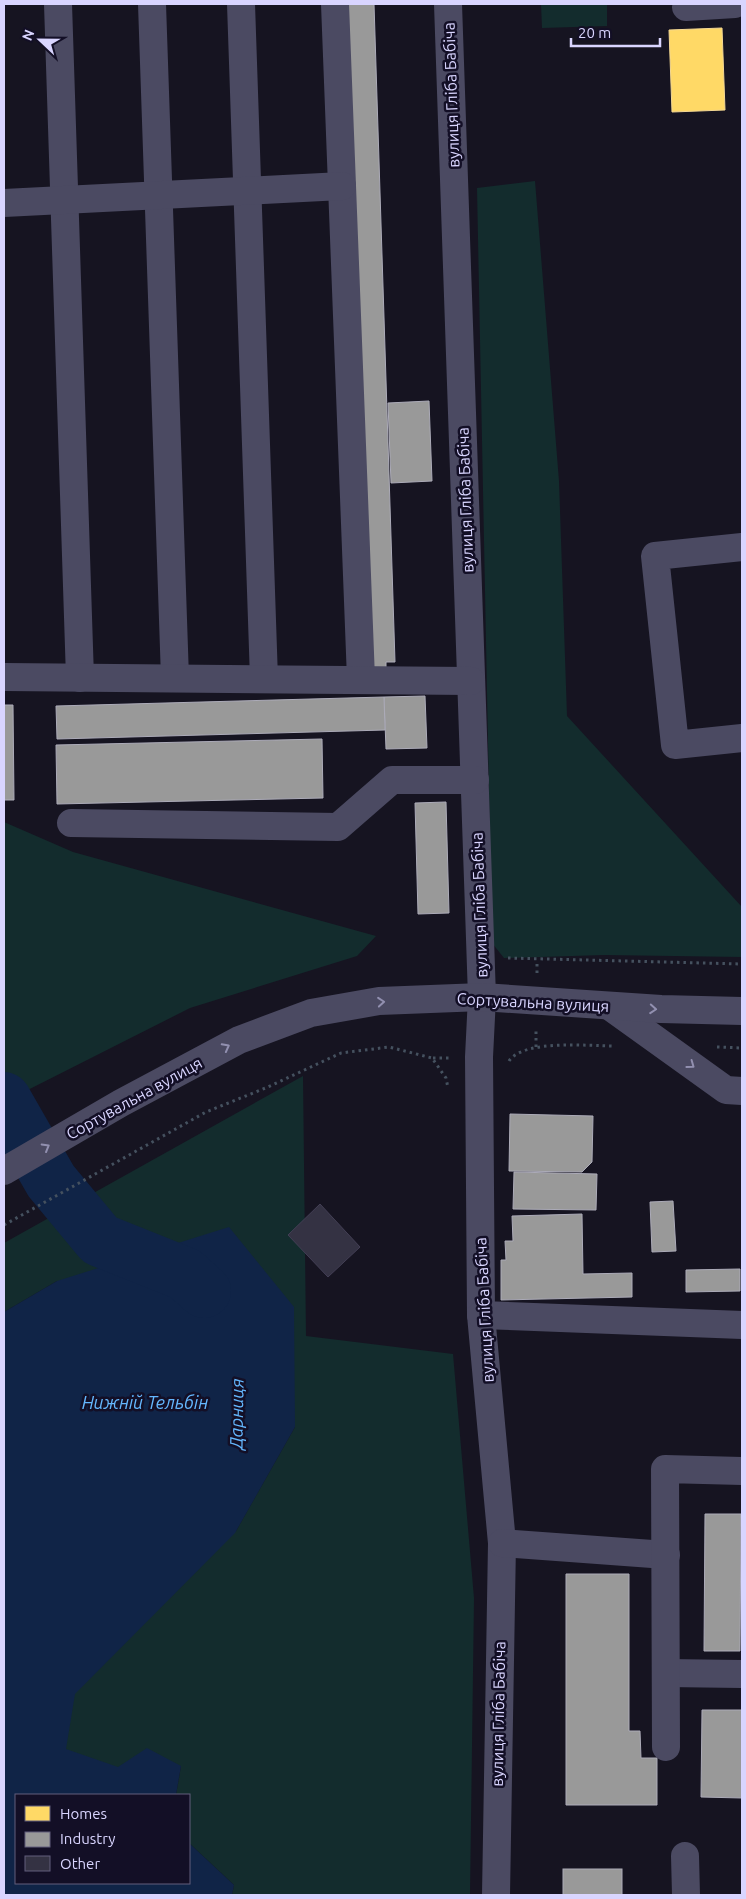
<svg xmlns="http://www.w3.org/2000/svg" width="746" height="1899" font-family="Ubuntu,sans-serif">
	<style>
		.green { fill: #132c2d }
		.water { fill: #102447 }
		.homes { fill: #ffd966; stroke: #f4d894 }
		.industry { fill: #999; stroke: #acabb8 }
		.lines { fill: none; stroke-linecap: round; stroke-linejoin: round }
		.river { stroke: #102447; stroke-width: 54 }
		.building { fill: #343243; stroke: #433f55 }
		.path { stroke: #45515f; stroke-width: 3; stroke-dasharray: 2.5 4; stroke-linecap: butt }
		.minor { stroke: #4b4a62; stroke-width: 28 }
		.oneway { stroke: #9290b0 }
		.labels { text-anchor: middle; stroke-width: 5; stroke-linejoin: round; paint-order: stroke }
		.street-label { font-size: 16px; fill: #d9d5ff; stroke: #130f26 }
		.water-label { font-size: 18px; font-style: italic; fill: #64b7fe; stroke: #130f26 }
	</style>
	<rect width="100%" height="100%" fill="#161421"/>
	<g class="green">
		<path d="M541,4H607V26L542,28Z"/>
		<path d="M535,181L559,481L567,716L742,907V957L604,955L504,958L492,943L477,188Z"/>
		<path d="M4,822L73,852L376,936L357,956L190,1008L4,1102Z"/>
		<path d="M303,1076L306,1336L453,1354L474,1598L470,1895H232L234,1885L189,1843V1795H176L181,1766L118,1767L16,1795L4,1388L236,1531L295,1427L57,1281L4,1312V1243Z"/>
	</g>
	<path class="water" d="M229,1227L294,1307L295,1427L235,1533L75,1694L66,1749L118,1767L147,1748L181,1766L176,1795H16V1883H189V1843L234,1885L232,1895H4V1312L57,1281Z"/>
	<path class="homes" d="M722,28L725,110L672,112L669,30Z"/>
	<g class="industry">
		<path d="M342,4H374L395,662H386V675H369Z"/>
		<path d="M429,401L432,481L391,483L388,403Z"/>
		<path d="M425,696L427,748L386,749L384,697Z"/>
		<path d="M384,697L385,730L57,739L56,706Z"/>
		<path d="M4,705H13L14,800H4Z"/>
		<path d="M322,739L323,798L57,804L56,745Z"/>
		<path d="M446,802L449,913L418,914L415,803Z"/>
		<path d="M510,1114L593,1116L592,1162L582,1172L509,1171Z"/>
		<path d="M514,1172L597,1174L596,1210L513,1209Z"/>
		<path d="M673,1201L676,1251L652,1252L650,1202Z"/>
		<path d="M582,1214L583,1274L632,1273V1297L501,1300V1260H506L505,1241H513L512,1216Z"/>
		<path d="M740,1269V1291L686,1292V1270Z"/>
		<path d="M705,1514H741L740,1651H704Z"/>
		<path d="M566,1574H629V1731H640L641,1758H657V1805H566Z"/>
		<path d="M702,1710H742V1798L701,1797Z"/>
		<rect x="563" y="1869" width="59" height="26"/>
	</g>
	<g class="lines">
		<path class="river" d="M4,1099L51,1181L100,1240L185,1274L204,1291"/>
	</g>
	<path class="building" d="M320,1204L360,1247L328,1277L288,1235Z"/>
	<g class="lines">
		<g class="path">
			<path d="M508,958L742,964"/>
			<path d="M537,973V960"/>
			<path d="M536,1047V1030"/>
			<path d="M717,1047L742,1048"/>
			<path d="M433,1058H452"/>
			<path d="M509,1061C524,1039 589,1046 613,1046"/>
			<path d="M4,1225L206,1112L268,1087L341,1053L389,1047L432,1058L446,1078L448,1088"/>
		</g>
		<g class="minor">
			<path d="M58,4L80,678"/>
			<path d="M152,4L175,678"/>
			<path d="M241,4L264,679"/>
			<path d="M335,4L361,679"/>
			<path d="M448,4L482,997L479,1057L481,1315L502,1543L496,1895"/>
			<path d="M686,7L735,4"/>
			<path d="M4,203L342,186"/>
			<path d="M742,547L655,556L675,745L742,738"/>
			<path d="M4,677L471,681"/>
			<path d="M71,823L338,827L392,780H475"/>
			<path d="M609,1006L726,1090L742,1091"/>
			<path d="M4,1171L121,1103L239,1040L311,1013L379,1001L482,997L661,1009L742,1011"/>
			<path d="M481,1315L742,1325"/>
			<path d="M502,1543L666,1555"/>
			<path d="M666,1673L742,1674"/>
			<path d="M666,1747L665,1469L742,1471"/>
			<path d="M685,1856L686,1895"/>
		</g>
	</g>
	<defs><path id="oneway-chevron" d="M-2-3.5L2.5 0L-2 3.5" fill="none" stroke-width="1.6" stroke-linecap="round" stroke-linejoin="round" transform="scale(1.25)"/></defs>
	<g class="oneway">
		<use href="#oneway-chevron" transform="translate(381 1002) rotate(-5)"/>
		<use href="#oneway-chevron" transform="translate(653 1009) rotate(4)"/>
		<use href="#oneway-chevron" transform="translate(226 1047) rotate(-28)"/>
		<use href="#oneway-chevron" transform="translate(691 1065) rotate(36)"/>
		<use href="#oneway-chevron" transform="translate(46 1147) rotate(-30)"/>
	</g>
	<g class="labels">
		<g class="street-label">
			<text transform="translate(451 95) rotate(-92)" y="6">вулиця Гліба Бабіча</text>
			<text transform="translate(465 500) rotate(-92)" y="6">вулиця Гліба Бабіча</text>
			<text transform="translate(479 905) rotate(-92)" y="6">вулиця Гліба Бабіча</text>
			<text transform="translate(533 1002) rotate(3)" y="6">Сортувальна вулиця</text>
			<text transform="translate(134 1098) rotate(-29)" y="6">Сортувальна вулиця</text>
			<text transform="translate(484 1310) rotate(-93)" y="6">вулиця Гліба Бабіча</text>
			<text transform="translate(498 1714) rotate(-89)" y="6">вулиця Гліба Бабіча</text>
		</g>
		<g class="water-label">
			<text x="145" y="1409">Нижній Тельбін</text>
			<text transform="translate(237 1414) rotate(-89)" y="6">Дарниця</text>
		</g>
	</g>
	<rect width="746" height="1899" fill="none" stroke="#d9d5ff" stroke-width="10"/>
	<rect x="15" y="1794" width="175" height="90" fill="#130f26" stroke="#625e7d"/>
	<rect x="25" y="1806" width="25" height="15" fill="#ffd966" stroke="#625e7d"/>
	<text x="60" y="1819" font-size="15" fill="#d9d5ff">Homes</text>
	<rect x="25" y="1832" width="25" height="15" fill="#999999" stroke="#625e7d"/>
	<text x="60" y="1844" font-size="15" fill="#d9d5ff">Industry</text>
	<rect x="25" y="1856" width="25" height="15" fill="#343243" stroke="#625e7d"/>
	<text x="60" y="1869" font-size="15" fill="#d9d5ff">Other</text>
	<g transform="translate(40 40) rotate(292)" stroke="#130f26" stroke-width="4" paint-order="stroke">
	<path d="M0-4L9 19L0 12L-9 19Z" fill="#d9d5ff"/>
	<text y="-8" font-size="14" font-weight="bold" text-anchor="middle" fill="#d9d5ff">N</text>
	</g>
	<path d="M571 38v8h89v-8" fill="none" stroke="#d9d5ff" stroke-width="2.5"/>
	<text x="578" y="38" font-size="15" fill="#d9d5ff" stroke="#130f26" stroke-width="4" paint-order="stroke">20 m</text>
</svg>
